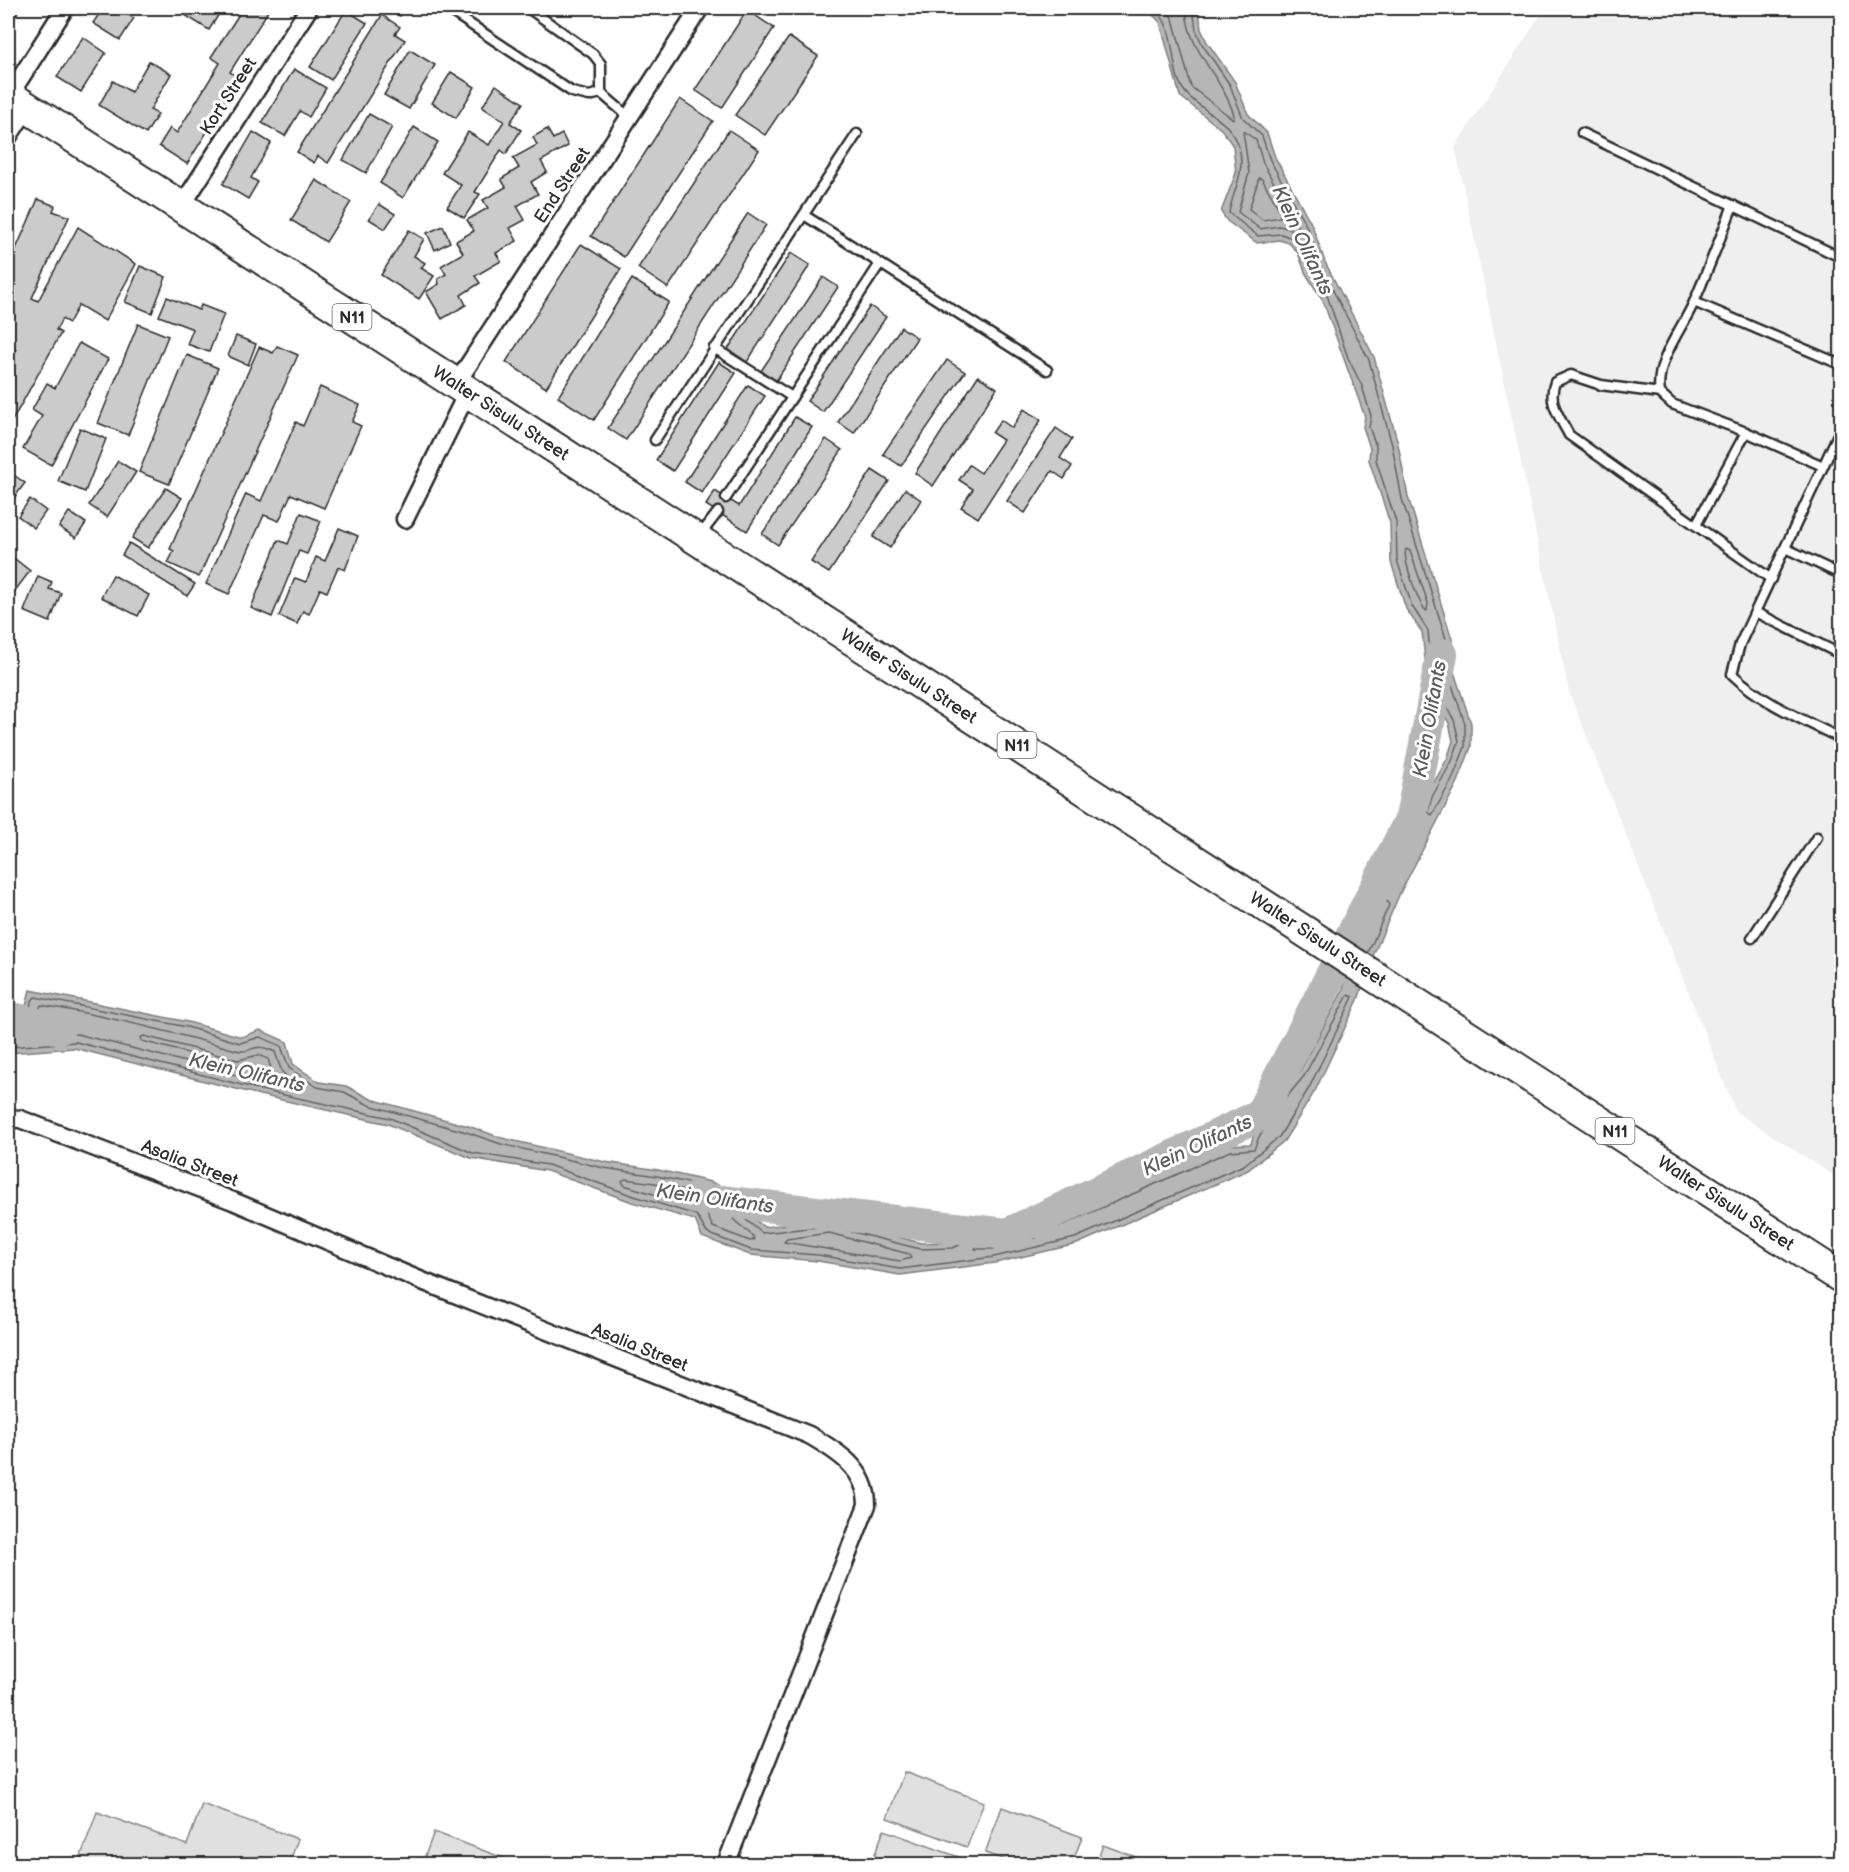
<svg xmlns="http://www.w3.org/2000/svg" width="1849" height="1872" font-family="'Balsamiq Sans',sans-serif">
	<style>
		.built { fill: #efefef }
		.green { fill: #e0e0e0; stroke: #868686; stroke-width: 1.5 }
		.water { fill: #b6b6b6; stroke: #7e7e7e; stroke-width: 1.5 }
		.lines { fill: none; stroke-linecap: round; stroke-linejoin: round }
		.shore { stroke: #636363; stroke-width: 1.5 }
		.river { stroke: #b6b6b6; stroke-width: 32 }
		.building { fill: #cbcbcb; stroke: #2b2b2b; stroke-width: 1.5 }
		.lane-casing { stroke: #2b2b2b; stroke-width: 13 }
		.street-casing { stroke: #2b2b2b; stroke-width: 21 }
		.highway-casing { stroke: #2b2b2b; stroke-width: 34 }
		.lane { stroke: #fff; stroke-width: 8 }
		.street { stroke: #fff; stroke-width: 16 }
		.highway { stroke: #fff; stroke-width: 30 }
		.labels { text-anchor: middle; stroke-width: 6; stroke-linejoin: round; paint-order: stroke }
		.shield { fill: #fff; stroke: #6b6b6b; stroke-width: 1.5 }
		.shield-label { font-size: 16px; font-weight: bold; fill: #2b2b2b }
		.street-label { font-size: 18px; fill: #2b2b2b; stroke: #fff }
		.water-label { font-size: 20px; font-style: italic; fill: #5c5c5c; stroke: #fff }
	</style>
	<rect width="100%" height="100%" fill="#fff"/>
	<filter id="ink" filterUnits="userSpaceOnUse"><feTurbulence type="fractalNoise" baseFrequency=".0167" numOctaves="2"/><feDisplacementMap in="SourceGraphic" scale="12" xChannelSelector="R" yChannelSelector="G"/><feConvolveMatrix kernelMatrix="1 2 1 2 8 2 1 2 1" color-interpolation-filters="sRGB"/></filter>
	<g filter="url(#ink)">
		<path class="built" d="M1545,8H1841V1180L1736,1112L1569,692L1455,147Z"/>
		<g class="green">
			<path d="M904,1772L984,1802L967,1847L887,1818Z"/>
			<path d="M202,1804L298,1839L289,1864H78L97,1812L187,1845Z"/>
			<path d="M1002,1807L1082,1837L1072,1864H1017L985,1853Z"/>
			<path d="M884,1830L964,1859L962,1864H871Z"/>
			<path d="M434,1832L514,1862L513,1864H422Z"/>
			<path d="M1103,1845L1155,1864H1096Z"/>
		</g>
		<path class="water" d="M1146,8H1199L1201,29L1207,42L1235,82L1248,114L1267,133L1275,157L1312,225L1325,262L1374,357L1398,444L1408,497L1452,639V666L1471,723V747L1458,782L1400,893L1370,963L1358,1000L1315,1091L1284,1141L1248,1170L1077,1244L995,1263L900,1275L818,1261L750,1255L702,1237L695,1220L632,1202L547,1171L471,1158L388,1124L260,1095L74,1048L8,1053V1028H13L24,1014L30,990L188,1022L242,1037L260,1030L287,1042L293,1064L319,1082L346,1086L371,1099L468,1126L502,1138L605,1162L658,1170L711,1182L728,1189L745,1212L764,1227L829,1219L921,1243L952,1242L992,1223L1019,1220L1056,1222L1229,1145L1251,1144L1254,1133L1299,1073L1343,990L1351,950L1415,831L1427,795L1447,759L1453,741L1449,723L1428,686L1422,632L1406,609L1391,562L1390,523L1369,460L1370,448L1363,427L1365,417L1323,301L1306,274L1298,253L1289,243L1279,240L1257,243L1227,221L1221,212L1236,173L1233,146L1222,130L1180,96L1160,22Z"/>
		<g class="lines">
			<g class="shore">
				<path d="M1154,8C1179,29 1168,71 1185,92C1201,112 1231,119 1239,147C1246,172 1233,190 1229,213L1258,236L1281,234L1292,238L1303,249L1311,271L1328,298L1348,358L1362,386L1371,416L1369,427L1376,446V460L1396,522L1397,560L1412,606L1428,631L1433,684L1454,720L1459,741L1452,761L1432,797L1428,812L1432,815L1452,780L1465,747V724L1446,667V639L1402,499L1392,445L1369,360L1320,265L1307,227L1270,160L1262,136L1243,118L1230,85L1202,44L1196,30L1193,8"/>
				<path d="M1165,8L1173,19L1191,87L1233,119L1234,115C1222,76 1187,51 1186,8"/>
				<path d="M1243,131L1256,140L1263,163L1298,227L1297,231L1279,226L1260,229L1238,212L1249,173Z"/>
				<path d="M1259,178L1262,179L1281,213L1280,217L1263,220L1249,209Z"/>
				<path d="M1406,549L1410,551L1428,603L1427,611C1419,607 1402,557 1406,549Z"/>
				<path d="M1360,947L1383,902L1387,901L1389,905L1368,953"/>
				<path d="M41,1005C107,1016 172,1032 236,1050C254,1055 251,1040 275,1052L282,1072L301,1089L298,1091L77,1034L28,1036L27,1033L35,1021Z"/>
				<path d="M49,1016L70,1020L71,1023L46,1026L44,1023Z"/>
				<path d="M8,1034L17,1033L29,1017L31,1002L35,997L187,1027L240,1043L260,1037L281,1046L289,1068L317,1087L344,1092L369,1105L466,1132L501,1144L604,1168L657,1176L710,1188L724,1194L741,1216L762,1233L829,1226L920,1249L953,1248L994,1229L1020,1226L1058,1227L1230,1151L1254,1149L1260,1135L1277,1109L1304,1076L1348,995L1353,997L1309,1088L1279,1137L1244,1165L1075,1238L994,1257L900,1269L818,1255L751,1250L707,1233L696,1215L634,1196L548,1165L473,1153L390,1118L261,1090L76,1042L8,1047"/>
				<path d="M144,1036L238,1060L259,1055L268,1059L272,1072L268,1074L142,1041L140,1038Z"/>
				<path d="M625,1179L655,1183L719,1200L735,1221L753,1236L754,1240L750,1241L713,1227L706,1213L700,1208L624,1185L622,1181Z"/>
				<path d="M829,1233L909,1254L911,1258L900,1261L784,1242L787,1239Z"/>
				<path d="M1020,1233L1034,1234L1036,1238L993,1249H975L977,1246L996,1236Z"/>
			</g>
			<g class="river">
				<path d="M8,1017L59,1029"/>
				<path d="M695,1198L1007,1234L1260,1115L1411,818L1442,654"/>
			</g>
		</g>
		<g class="building">
			<path d="M8,8H20L8,28Z"/>
			<path d="M103,8H117L134,18L120,40L93,23Z"/>
			<path d="M190,8H220L222,9L209,30L185,15Z"/>
			<path d="M243,8H270L230,72L240,79L187,164L159,146L170,128L177,133L220,63L211,57Z"/>
			<path d="M387,8H405L400,16Z"/>
			<path d="M346,10L367,23L331,80L310,67Z"/>
			<path d="M747,10L774,28L722,108L695,90Z"/>
			<path d="M382,15L400,27L395,34L405,40L328,163L318,156L314,163L297,152Z"/>
			<path d="M83,37L106,53L81,92L57,77Z"/>
			<path d="M789,37L818,56L765,135L735,115Z"/>
			<path d="M410,50L435,65L409,109L384,95Z"/>
			<path d="M149,61L171,74L150,110L158,114L146,134L99,105L113,81L131,92Z"/>
			<path d="M294,69L326,88L309,117L300,111L285,136L262,123Z"/>
			<path d="M451,72L475,87L456,118L432,103Z"/>
			<path d="M496,85L523,103L510,123L521,130L506,154L501,150L475,192L480,194L464,218L447,207L461,185L442,173L468,132L489,145L504,121L482,107Z"/>
			<path d="M680,99L713,121L624,257L591,236Z"/>
			<path d="M369,114L392,127L366,173L343,160Z"/>
			<path d="M414,127L438,142L403,198L380,183Z"/>
			<path d="M547,129L553,139L562,134L568,146L541,161L547,172L531,182L538,194L517,206L525,220L510,228L517,241L496,253L501,261L475,276L480,283L461,295L466,305L442,319L426,292L439,284L438,279L446,274L441,266L463,253L456,241L474,231L467,220L488,208L483,200L506,187L501,179L519,168L513,158L537,145L533,137Z"/>
			<path d="M729,130L759,150L668,288L638,268Z"/>
			<path d="M253,132L271,143L251,178L258,182L248,199L223,184Z"/>
			<path d="M316,180L351,202L326,242L291,220Z"/>
			<path d="M38,199L55,206L53,211L69,217L32,298L38,301L78,227L136,264L105,321L79,305L69,323L62,319L56,330L61,333L8,428V365L16,350L8,349V267Z"/>
			<path d="M379,204L395,214L385,229L369,219Z"/>
			<path d="M748,213L766,225L626,440L608,428Z"/>
			<path d="M443,226L450,242L435,250L427,233Z"/>
			<path d="M409,230L424,239L414,256L425,263L421,268L434,276L419,299L381,275Z"/>
			<path d="M581,244L621,269L546,388L506,362Z"/>
			<path d="M791,253L810,265L747,362L728,349Z"/>
			<path d="M140,266L166,277L152,313L125,302Z"/>
			<path d="M823,277L838,287L776,381L761,371Z"/>
			<path d="M632,279L669,302L594,420L558,397Z"/>
			<path d="M167,297L199,310L201,305L224,314L209,352L187,344L193,329L159,316Z"/>
			<path d="M870,306L886,317L823,412L807,401Z"/>
			<path d="M138,324L168,336L128,435L98,423Z"/>
			<path d="M901,327L917,338L854,433L838,422Z"/>
			<path d="M236,336L256,344L248,365L228,356Z"/>
			<path d="M79,343L108,359L51,465L23,449L42,416L32,410L47,383L55,388Z"/>
			<path d="M277,346L298,355L199,577L168,563L174,551L170,549L259,347L273,353Z"/>
			<path d="M187,355L218,368L169,484L139,472Z"/>
			<path d="M947,360L965,372L901,466L883,454Z"/>
			<path d="M719,362L736,373L673,471L656,460Z"/>
			<path d="M978,376L997,388L933,486L915,473Z"/>
			<path d="M748,385L765,396L702,493L685,482Z"/>
			<path d="M320,387L360,405L352,422L361,426L324,508L291,494L279,521L264,515L229,594L206,584L246,494L261,501L296,422L303,426Z"/>
			<path d="M1024,409L1041,420L978,518L961,507L973,489L959,480L969,465L981,473L1003,440L992,433L1001,420L1012,428Z"/>
			<path d="M795,417L812,427L747,531L706,505L715,491L739,506Z"/>
			<path d="M80,428L106,439L85,492L58,481Z"/>
			<path d="M1056,428L1072,439L1060,458L1072,466L1064,479L1052,471L1025,513L1007,501Z"/>
			<path d="M826,439L842,450L778,545L762,534Z"/>
			<path d="M118,461L136,472L107,517L89,505Z"/>
			<path d="M872,470L889,481L829,573L811,562Z"/>
			<path d="M8,471L25,483L14,498L8,494Z"/>
			<path d="M166,488L182,498L148,548L132,538Z"/>
			<path d="M905,489L921,500L890,548L873,537Z"/>
			<path d="M30,499L46,511L34,528L18,516Z"/>
			<path d="M69,512L86,523L76,538L59,527Z"/>
			<path d="M301,513L321,521L307,554L299,551L272,617L251,608L278,540L288,544Z"/>
			<path d="M339,528L358,536L345,570L338,567L327,592L320,589L309,614L303,611L297,624L279,616L295,578L306,582L316,557L325,561Z"/>
			<path d="M129,543L195,584L187,596L122,555Z"/>
			<path d="M10,555L30,571L8,600V559Z"/>
			<path d="M113,575L149,595L138,616L101,597Z"/>
			<path d="M38,576L52,582L49,589L61,593L50,622L24,611Z"/>
		</g>
		<g class="lines">
			<defs>
				<g id="lane">
					<path d="M446,8L572,92L589,96L601,93"/>
					<path d="M528,8L593,54L601,64V93"/>
					<path d="M601,93L629,117"/>
					<path d="M1582,133L1842,258"/>
					<path d="M1733,205C1721,237 1708,269 1695,300C1683,328 1654,362 1660,393L1672,404L1746,432L1823,466"/>
					<path d="M804,215L1047,370"/>
					<path d="M1694,302L1842,365"/>
					<path d="M714,348L792,397"/>
					<path d="M1660,393L1601,385L1571,375L1555,382C1547,403 1560,417 1569,435L1771,579"/>
					<path d="M1842,426L1740,644L1732,674C1762,703 1804,720 1842,739"/>
					<path d="M655,440L857,134"/>
					<path d="M726,498L879,265"/>
					<path d="M1696,525L1746,432"/>
					<path d="M701,534L718,512"/>
					<path d="M1785,548L1842,575"/>
					<path d="M1755,612L1842,655"/>
					<path d="M1752,938L1817,837"/>
				</g>
				<g id="street">
					<path d="M9,96L65,8"/>
					<path d="M8,137L27,108"/>
					<path d="M181,207L309,8"/>
					<path d="M456,384L700,8"/>
					<path d="M405,519L468,391"/>
					<path d="M8,1118L20,1119L233,1201L422,1281L809,1435C837,1451 867,1469 867,1505L726,1864"/>
				</g>
				<path id="highway" d="M8,95L1842,1278"/>
			</defs>
			<use href="#lane" class="lane-casing"/>
			<use href="#street" class="street-casing"/>
			<use href="#highway" class="highway-casing"/>
			<use href="#lane" class="lane"/>
			<use href="#street" class="street"/>
			<use href="#highway" class="highway"/>
		</g>
	</g>
	<g class="labels">
		<g class="shield">
			<rect x="332.5" y="304" width="39" height="26" rx="4.5"/>
			<rect x="997.5" y="732" width="39" height="26" rx="4.5"/>
			<rect x="1595.5" y="1118" width="39" height="26" rx="4.5"/>
		</g>
		<g class="shield-label">
			<text x="352" y="323">N11</text>
			<text x="1017" y="751">N11</text>
			<text x="1615" y="1137">N11</text>
		</g>
		<g class="street-label">
			<text transform="translate(228 96) rotate(-57)" y="6">Kort Street</text>
			<text transform="translate(562 185) rotate(-57)" y="6">End Street</text>
			<text transform="translate(501 413) rotate(33)" y="6">Walter Sisulu Street</text>
			<text transform="translate(909 676) rotate(33)" y="6">Walter Sisulu Street</text>
			<text transform="translate(1318 939) rotate(33)" y="6">Walter Sisulu Street</text>
			<text transform="translate(190 1163) rotate(21)" y="6">Asalia Street</text>
			<text transform="translate(1726 1203) rotate(33)" y="6">Walter Sisulu Street</text>
			<text transform="translate(640 1347) rotate(22)" y="6">Asalia Street</text>
		</g>
		<g class="water-label">
			<text transform="translate(1303 240) rotate(65)" y="7">Klein Olifants</text>
			<text transform="translate(1429 719) rotate(-80)" y="7">Klein Olifants</text>
			<text transform="translate(247 1072) rotate(13)" y="7">Klein Olifants</text>
			<text transform="translate(1197 1145) rotate(-25)" y="7">Klein Olifants</text>
			<text transform="translate(715 1198) rotate(8)" y="7">Klein Olifants</text>
		</g>
	</g>
	<rect width="1849" height="1872" fill="none" stroke="#fff" stroke-width="30"/>
	<rect x="15" y="15" width="1819" height="1842" fill="none" stroke="#2b2b2b" stroke-width="2" filter="url(#ink)"/>
</svg>
